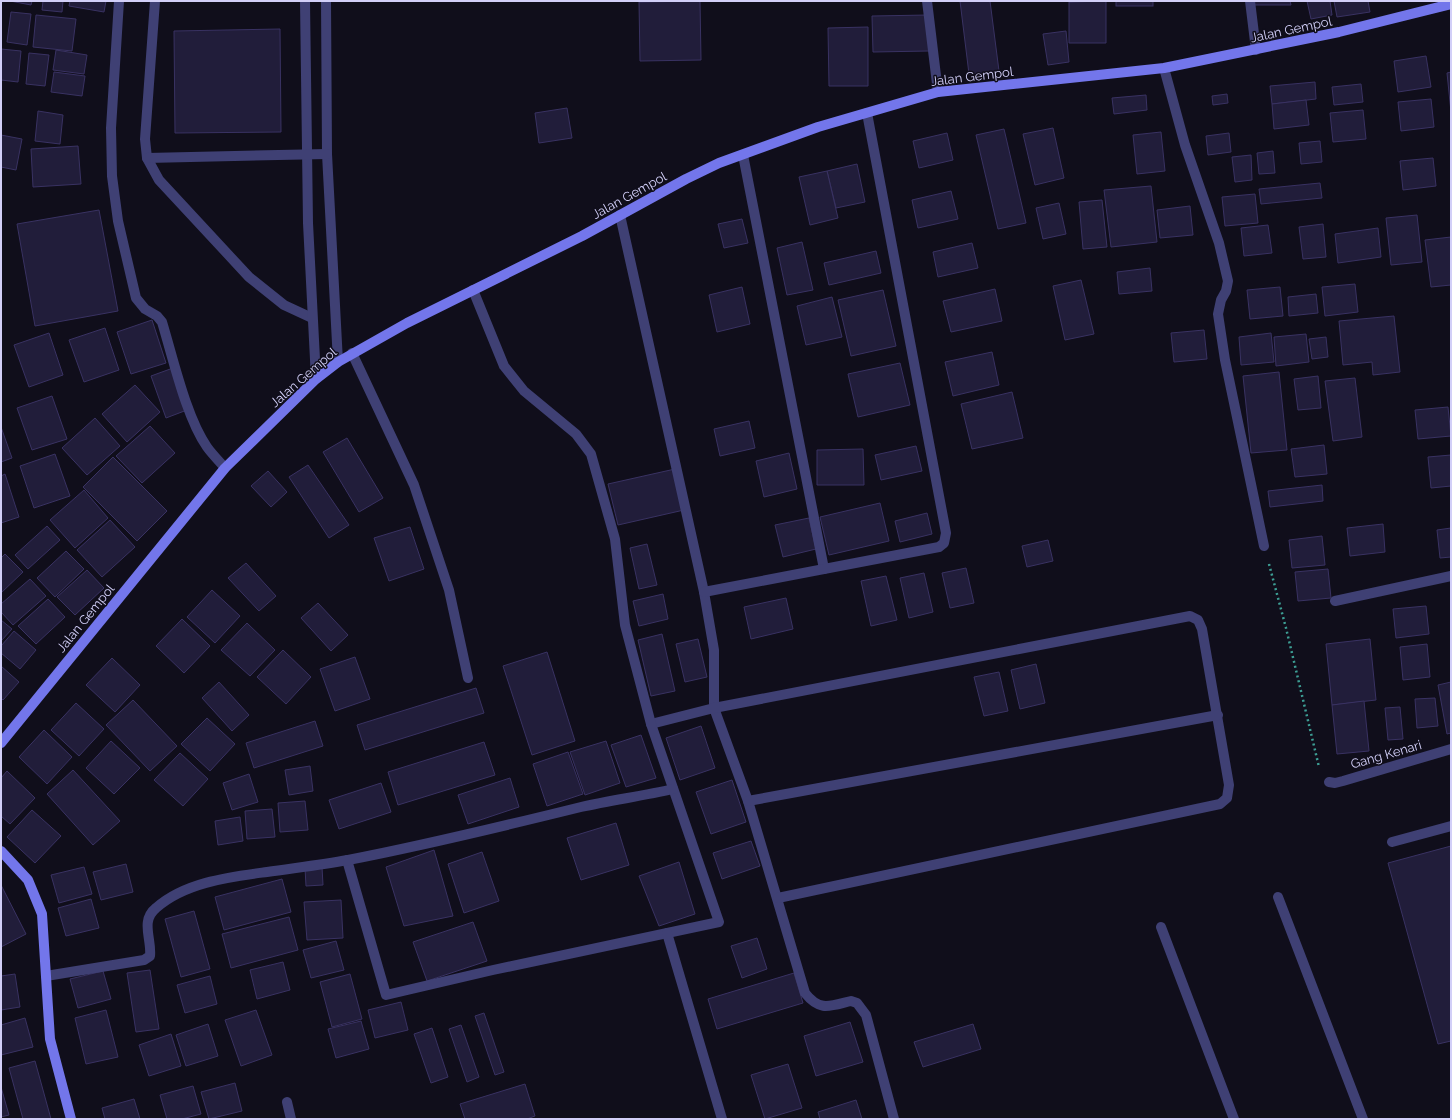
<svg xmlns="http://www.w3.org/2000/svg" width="1452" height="1120" font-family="Raleway,sans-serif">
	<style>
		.building { fill: #211d3a; stroke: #393262 }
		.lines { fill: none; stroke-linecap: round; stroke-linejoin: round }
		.path { stroke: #3d9e94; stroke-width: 2.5; stroke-dasharray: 2 3; stroke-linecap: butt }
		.lane { stroke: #3f4074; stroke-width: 10 }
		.street { stroke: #3f4074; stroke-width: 10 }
		.secondary { stroke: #7376eb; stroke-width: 10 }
		.labels { text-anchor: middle; stroke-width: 3; stroke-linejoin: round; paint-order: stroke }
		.street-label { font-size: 13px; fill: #d2cff8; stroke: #100e1b }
	</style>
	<rect width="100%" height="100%" fill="#100e1b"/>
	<g class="building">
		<path d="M10,1H32L31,5Z"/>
		<path d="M43,1H63L62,12L42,10Z"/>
		<path d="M70,1H106L104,12L69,6Z"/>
		<path d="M700,1L701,60L640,61L639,2Z"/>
		<path d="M960,1H990L999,71L969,74Z"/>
		<path d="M1106,1V43H1069V2Z"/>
		<rect x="1116" y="1" width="37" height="5"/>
		<path d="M1254,1H1290L1291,5H1254Z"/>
		<path d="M1307,1H1330L1332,15L1311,19Z"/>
		<path d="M1334,1H1368L1370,12L1337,17Z"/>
		<path d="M11,12L31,14L27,45L7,42Z"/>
		<path d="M36,15L76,19L72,51L33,47Z"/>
		<path d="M928,15L929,51L873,52L872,16Z"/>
		<path d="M868,27V86H829L828,28Z"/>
		<path d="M280,29L281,132L175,133L174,31Z"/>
		<path d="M1066,31L1069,62L1048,65L1043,34Z"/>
		<path d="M1,49L21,51L18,82L1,80Z"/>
		<path d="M56,50L87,55L84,74L53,70Z"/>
		<path d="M29,53L49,55L45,86L26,84Z"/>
		<path d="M1426,56L1431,87L1398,92L1394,61Z"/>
		<path d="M54,72L85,76L82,96L51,92Z"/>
		<path d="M1451,72V112L1447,73Z"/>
		<path d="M1315,82L1316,99L1272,104L1270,86Z"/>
		<path d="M1361,84L1363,102L1334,105L1332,87Z"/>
		<path d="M1227,94L1228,103L1213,105L1212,96Z"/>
		<path d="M1146,95L1147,110L1114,114L1112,98Z"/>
		<path d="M1431,99L1434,127L1401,131L1398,102Z"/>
		<path d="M1306,100L1309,125L1274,129L1272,104Z"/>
		<path d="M567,108L572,138L539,143L535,113Z"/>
		<path d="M1363,110L1366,139L1333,142L1330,113Z"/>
		<path d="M38,111L63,115L60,144L35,141Z"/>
		<path d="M1053,128L1064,178L1035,185L1023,134Z"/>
		<path d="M1004,129L1026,223L998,229L976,135Z"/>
		<path d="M1161,132L1165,171L1137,174L1133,135Z"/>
		<path d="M947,133L953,160L919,168L913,141Z"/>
		<path d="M1229,133L1231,152L1208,155L1206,136Z"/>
		<path d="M1,135L22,139L16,170L1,167Z"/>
		<path d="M1320,141L1322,162L1301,164L1299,143Z"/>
		<path d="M78,146L81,184L33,187L31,149Z"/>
		<path d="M1273,151L1275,173L1259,174L1257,153Z"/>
		<path d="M1251,155L1252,180L1235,182L1232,157Z"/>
		<path d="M1433,158L1436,186L1403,190L1400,161Z"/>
		<path d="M857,164L865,202L836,208L827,171Z"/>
		<path d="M827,171L838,218L810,225L799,177Z"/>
		<path d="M1320,183L1322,198L1261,204L1259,189Z"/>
		<path d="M1151,186L1157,242L1111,247L1104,190Z"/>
		<path d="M951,191L958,219L918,228L912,200Z"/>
		<path d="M1255,194L1258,223L1225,226L1222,197Z"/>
		<path d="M1102,200L1107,247L1083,249L1079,202Z"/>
		<path d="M1059,203L1066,234L1043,239L1036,208Z"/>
		<path d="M1190,206L1193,235L1160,238L1157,210Z"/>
		<path d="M99,210L118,311L35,326L17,224Z"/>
		<path d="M1417,215L1422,262L1391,265L1386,218Z"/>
		<path d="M742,219L748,243L724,248L718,224Z"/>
		<path d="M1323,224L1326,257L1303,259L1299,227Z"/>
		<path d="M1268,225L1272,253L1244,256L1241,228Z"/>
		<path d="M1378,228L1381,257L1338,263L1335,234Z"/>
		<path d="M1451,237V285L1431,287L1425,240Z"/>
		<path d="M802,242L813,290L787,295L777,248Z"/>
		<path d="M972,243L978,268L938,277L933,252Z"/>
		<path d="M876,251L881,273L829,285L824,263Z"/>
		<path d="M1150,268L1152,291L1119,294L1117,272Z"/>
		<path d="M1081,280L1094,334L1065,340L1053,286Z"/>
		<path d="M1355,284L1358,312L1325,316L1322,287Z"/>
		<path d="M742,287L750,324L717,332L709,295Z"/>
		<path d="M1280,287L1283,316L1250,319L1247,290Z"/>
		<path d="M995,289L1002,321L951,332L943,301Z"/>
		<path d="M883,290L896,346L851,356L838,300Z"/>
		<path d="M1316,294L1318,313L1289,316L1288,297Z"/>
		<path d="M832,297L842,337L806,345L797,306Z"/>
		<path d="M1394,316L1400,372L1373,375L1372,362L1343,365L1339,321Z"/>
		<path d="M152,320L166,363L131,374L117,332Z"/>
		<path d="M105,328L119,370L84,382L69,340Z"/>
		<path d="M1204,330L1207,359L1174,362L1171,333Z"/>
		<path d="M49,333L63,375L29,387L14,345Z"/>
		<path d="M1271,333L1274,362L1241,365L1239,337Z"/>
		<path d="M1306,334L1309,362L1276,366L1274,337Z"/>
		<path d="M1326,337L1328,357L1312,359L1309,339Z"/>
		<path d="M992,352L999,385L953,396L945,362Z"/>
		<path d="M900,363L910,405L858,417L848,374Z"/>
		<path d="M173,368L187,410L166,418L151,376Z"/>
		<path d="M1279,372L1287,450L1251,453L1243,376Z"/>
		<path d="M1318,376L1321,408L1298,410L1294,379Z"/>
		<path d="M1355,378L1362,437L1333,441L1325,381Z"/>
		<path d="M135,385L160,412L127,442L102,414Z"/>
		<path d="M1012,392L1023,438L972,449L961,404Z"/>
		<path d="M52,396L67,439L32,450L17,408Z"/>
		<path d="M1448,407L1451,436L1418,439L1415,410Z"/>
		<path d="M95,418L120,446L87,475L62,448Z"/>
		<path d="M749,421L755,448L720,456L714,429Z"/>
		<path d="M150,426L175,453L142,483L116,456Z"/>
		<path d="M1,427L12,458L1,462Z"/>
		<path d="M347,438L383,498L359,512L323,452Z"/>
		<path d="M1324,445L1327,474L1295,477L1291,449Z"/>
		<path d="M916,446L922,471L881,480L875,455Z"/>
		<path d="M863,449L864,485H817V450Z"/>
		<path d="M789,453L797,489L764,497L756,461Z"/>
		<path d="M55,454L70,496L34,508L20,466Z"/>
		<path d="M1451,455V486L1431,488L1428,457Z"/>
		<path d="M113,457L167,511L137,541L83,487Z"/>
		<path d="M308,465L349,525L329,538L289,477Z"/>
		<path d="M675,469L684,510L618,525L608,484Z"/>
		<path d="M268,471L287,492L271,507L251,486Z"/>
		<path d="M5,474L19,517L1,523V476Z"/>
		<path d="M1322,485L1323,501L1270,507L1268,491Z"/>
		<path d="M84,490L108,518L75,548L50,520Z"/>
		<path d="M880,503L889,541L829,555L820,517Z"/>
		<path d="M927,513L932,534L900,542L895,521Z"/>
		<path d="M809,518L816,549L783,557L775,525Z"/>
		<path d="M110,520L135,547L102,577L77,550Z"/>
		<path d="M1383,524L1385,552L1350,556L1347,528Z"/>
		<path d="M47,526L60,540L28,569L15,555Z"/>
		<path d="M410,527L424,569L389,581L374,538Z"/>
		<path d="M1451,528V557L1440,558L1437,530Z"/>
		<path d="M1322,536L1325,565L1292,568L1289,540Z"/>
		<path d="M1048,540L1053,561L1027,567L1022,546Z"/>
		<path d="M647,544L657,585L639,589L630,548Z"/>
		<path d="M66,551L84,569L55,597L37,578Z"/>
		<path d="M5,554L23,572L1,593V558Z"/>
		<path d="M246,563L276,596L259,611L228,578Z"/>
		<path d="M966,568L974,603L950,608L942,573Z"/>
		<path d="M1328,569L1331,598L1298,601L1295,572Z"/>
		<path d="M87,570L104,588L75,615L57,597Z"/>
		<path d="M924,573L933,612L909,618L900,578Z"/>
		<path d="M886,576L897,620L871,626L861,581Z"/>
		<path d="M30,579L46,596L13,625L1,612V604Z"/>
		<path d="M212,590L240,616L215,643L187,617Z"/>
		<path d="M663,594L668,619L639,626L633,601Z"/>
		<path d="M786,598L793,629L751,639L744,607Z"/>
		<path d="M48,599L65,617L36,644L18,626Z"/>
		<path d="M318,603L348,635L331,651L301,618Z"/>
		<path d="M1426,606L1429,634L1396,638L1393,609Z"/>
		<path d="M182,619L210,646L184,673L156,646Z"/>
		<path d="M1,620L12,629L1,641Z"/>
		<path d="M247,623L275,650L250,676L221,650Z"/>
		<path d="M14,631L36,650L20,669L1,653V646Z"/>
		<path d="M662,634L675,691L651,696L638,640Z"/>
		<path d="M698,639L707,677L685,682L676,644Z"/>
		<path d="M1370,639L1376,700L1332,705L1326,644Z"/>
		<path d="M1427,644L1430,677L1403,680L1400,647Z"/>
		<path d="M283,650L311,677L286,704L257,677Z"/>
		<path d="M547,652L575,741L532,755L503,666Z"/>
		<path d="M355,657L370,699L335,711L320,669Z"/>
		<path d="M112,658L140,685L115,712L86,685Z"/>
		<path d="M1036,664L1045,703L1020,709L1011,670Z"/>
		<path d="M1,666L19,682L3,700L1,698Z"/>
		<path d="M999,672L1008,711L984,716L974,677Z"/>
		<path d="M219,682L249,715L232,731L202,698Z"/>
		<path d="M1451,682V733L1447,734L1438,685Z"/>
		<path d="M476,688L484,713L365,750L357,725Z"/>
		<path d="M1435,698L1438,726L1417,728L1415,699Z"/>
		<path d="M133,700L177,746L150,771L106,725Z"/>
		<path d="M1364,701L1369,751L1337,754L1332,705Z"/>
		<path d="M76,703L104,729L79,756L51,730Z"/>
		<path d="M1400,707L1403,739L1388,740L1385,708Z"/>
		<path d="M207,718L235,744L210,771L181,744Z"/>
		<path d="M315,721L323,746L254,768L246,743Z"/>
		<path d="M701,726L715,768L680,780L666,738Z"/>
		<path d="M44,730L72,757L47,784L19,757Z"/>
		<path d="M641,735L656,778L626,787L611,745Z"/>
		<path d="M111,741L140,768L114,794L86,768Z"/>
		<path d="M606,741L620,783L585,795L570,752Z"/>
		<path d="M484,742L495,775L398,805L388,772Z"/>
		<path d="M568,752L583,794L547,806L533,764Z"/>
		<path d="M180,753L208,779L183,806L154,780Z"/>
		<path d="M310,766L313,791L289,795L285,770Z"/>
		<path d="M73,770L120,821L93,845L47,794Z"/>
		<path d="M7,771L35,798L10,824L1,816V778Z"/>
		<path d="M249,774L258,802L232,810L223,783Z"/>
		<path d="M510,778L519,807L468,824L458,795Z"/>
		<path d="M732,780L746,822L711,834L696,792Z"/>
		<path d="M381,783L391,812L339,829L329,800Z"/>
		<path d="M305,801L308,830L280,832L278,803Z"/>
		<path d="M272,809L275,837L247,839L245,811Z"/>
		<path d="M32,810L61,836L35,863L7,837Z"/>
		<path d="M240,817L243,841L218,845L215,821Z"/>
		<path d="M616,823L629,865L581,880L567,838Z"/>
		<path d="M751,841L760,866L722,879L713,853Z"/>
		<path d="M1451,846V1041L1438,1044L1388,863Z"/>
		<path d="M434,850L453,916L404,926L386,867Z"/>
		<path d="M482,852L499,901L464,913L448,864Z"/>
		<path d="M679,862L695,914L659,926L639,876Z"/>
		<path d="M126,864L133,892L101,900L93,872Z"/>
		<path d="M84,867L92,894L59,903L51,875Z"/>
		<path d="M322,867L323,885L306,886L305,868Z"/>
		<path d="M282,879L291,912L224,930L215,897Z"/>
		<path d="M1,885L26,934L1,947Z"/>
		<path d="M91,899L99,928L66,936L58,908Z"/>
		<path d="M341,900L343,938L307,940L304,902Z"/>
		<path d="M194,911L210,969L181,977L165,919Z"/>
		<path d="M289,917L298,950L231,968L222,934Z"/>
		<path d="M473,922L487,961L427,981L413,942Z"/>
		<path d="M757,938L767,969L742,978L731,946Z"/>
		<path d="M336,941L344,970L311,978L303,950Z"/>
		<path d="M283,962L290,990L257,999L250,970Z"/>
		<path d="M150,970L159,1029L136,1032L127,973Z"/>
		<path d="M103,971L111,999L78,1008L70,979Z"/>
		<path d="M794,973L803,1003L717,1029L708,999Z"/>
		<path d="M15,974L20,1007L1,1010V976Z"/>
		<path d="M350,974L362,1019L332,1027L320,982Z"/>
		<path d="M210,976L217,1004L185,1013L177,985Z"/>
		<path d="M401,1002L408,1030L375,1038L368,1010Z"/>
		<path d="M106,1010L118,1057L86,1064L75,1018Z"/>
		<path d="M256,1010L272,1055L241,1066L225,1020Z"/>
		<path d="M484,1013L504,1072L495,1075L475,1016Z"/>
		<path d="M25,1018L33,1047L1,1055V1025Z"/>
		<path d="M361,1021L369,1049L336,1058L328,1029Z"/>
		<path d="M850,1022L863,1062L816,1076L804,1036Z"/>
		<path d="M208,1024L218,1056L186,1066L176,1035Z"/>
		<path d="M973,1024L981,1049L923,1067L914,1042Z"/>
		<path d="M461,1025L479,1077L467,1082L449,1029Z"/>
		<path d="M432,1028L448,1077L431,1083L414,1034Z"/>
		<path d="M171,1034L181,1066L149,1076L139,1045Z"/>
		<path d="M35,1061L51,1119H23L9,1068Z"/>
		<path d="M788,1064L802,1108L765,1119L751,1075Z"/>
		<path d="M235,1083L242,1111L209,1119L201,1092Z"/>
		<path d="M525,1084L535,1116L527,1119H465L460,1104Z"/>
		<path d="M193,1086L201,1114L182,1119H167L160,1095Z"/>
		<path d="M1,1087L9,1115L1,1117Z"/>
		<path d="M134,1099L140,1119H105L102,1108Z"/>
		<path d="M856,1100L862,1119H820L818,1112Z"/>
	</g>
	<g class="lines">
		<path class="path" d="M1269,564L1286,628L1319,767"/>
		<path class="lane" d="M352,353L414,485L449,590L468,678"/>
		<g class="street">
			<path d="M119,1L111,128L112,176L118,221L136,298L145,309L157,316L162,322C173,358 186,417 207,447C212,454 219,461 225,468"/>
			<path d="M155,1L145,139L147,158L159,180L249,277L284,305L312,318"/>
			<path d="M305,1L308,223L316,379"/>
			<path d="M326,1L327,154L338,362"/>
			<path d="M927,1L938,92"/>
			<path d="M1250,1L1256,50"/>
			<path d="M1164,68L1185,145L1219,243L1228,281L1226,291L1221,300L1218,314L1225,360L1264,546"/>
			<path d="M743,155L824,569"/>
			<path d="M147,158L327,154"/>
			<path d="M620,215L704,592L714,650V708L748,801L805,993C820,1012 830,1006 851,1001L857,1003L866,1015L894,1119"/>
			<path d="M704,592L939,547L944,543L946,533L867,113"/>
			<path d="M1335,601L1451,576"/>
			<path d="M651,724L714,708L1190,616L1198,620L1202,629L1229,785L1227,798L1220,804L778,898"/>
			<path d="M1329,782L1335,783L1343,781L1451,749"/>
			<path d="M748,801L1218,715"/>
			<path d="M1392,842L1451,826"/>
			<path d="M347,860L386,995L493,970L719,922L651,724L625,625L615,539L591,454L576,434L524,391L504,366L473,290"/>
			<path d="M1278,897L1363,1119"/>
			<path d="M1161,927L1234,1119"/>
			<path d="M667,933L722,1119"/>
			<path d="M46,976L144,960L150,956C152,939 140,921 156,908C185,882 230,877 267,872C294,868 321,865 348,860C426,845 504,826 581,807C612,800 643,796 673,789"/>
			<path d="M287,1102L291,1119"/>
		</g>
		<g class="secondary">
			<path d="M1,743L225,468L316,379L338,362L407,323L582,236L686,179L719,163L818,127L938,92L1164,68L1339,32L1451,4"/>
			<path d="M1,851L28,880L42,914L50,1039L71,1119"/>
		</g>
	</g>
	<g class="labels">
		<g class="street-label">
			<text transform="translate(1291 29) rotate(-12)" y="5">Jalan Gempol</text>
			<text transform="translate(972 76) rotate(-7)" y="5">Jalan Gempol</text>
			<text transform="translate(629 195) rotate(-29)" y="5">Jalan Gempol</text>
			<text transform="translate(303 377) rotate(-41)" y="5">Jalan Gempol</text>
			<text transform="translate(85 618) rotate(-51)" y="5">Jalan Gempol</text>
			<text transform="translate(1386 754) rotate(-16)" y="5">Gang Kenari</text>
		</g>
	</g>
	<rect width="1452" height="1120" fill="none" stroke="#d2cff8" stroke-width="4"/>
</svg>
